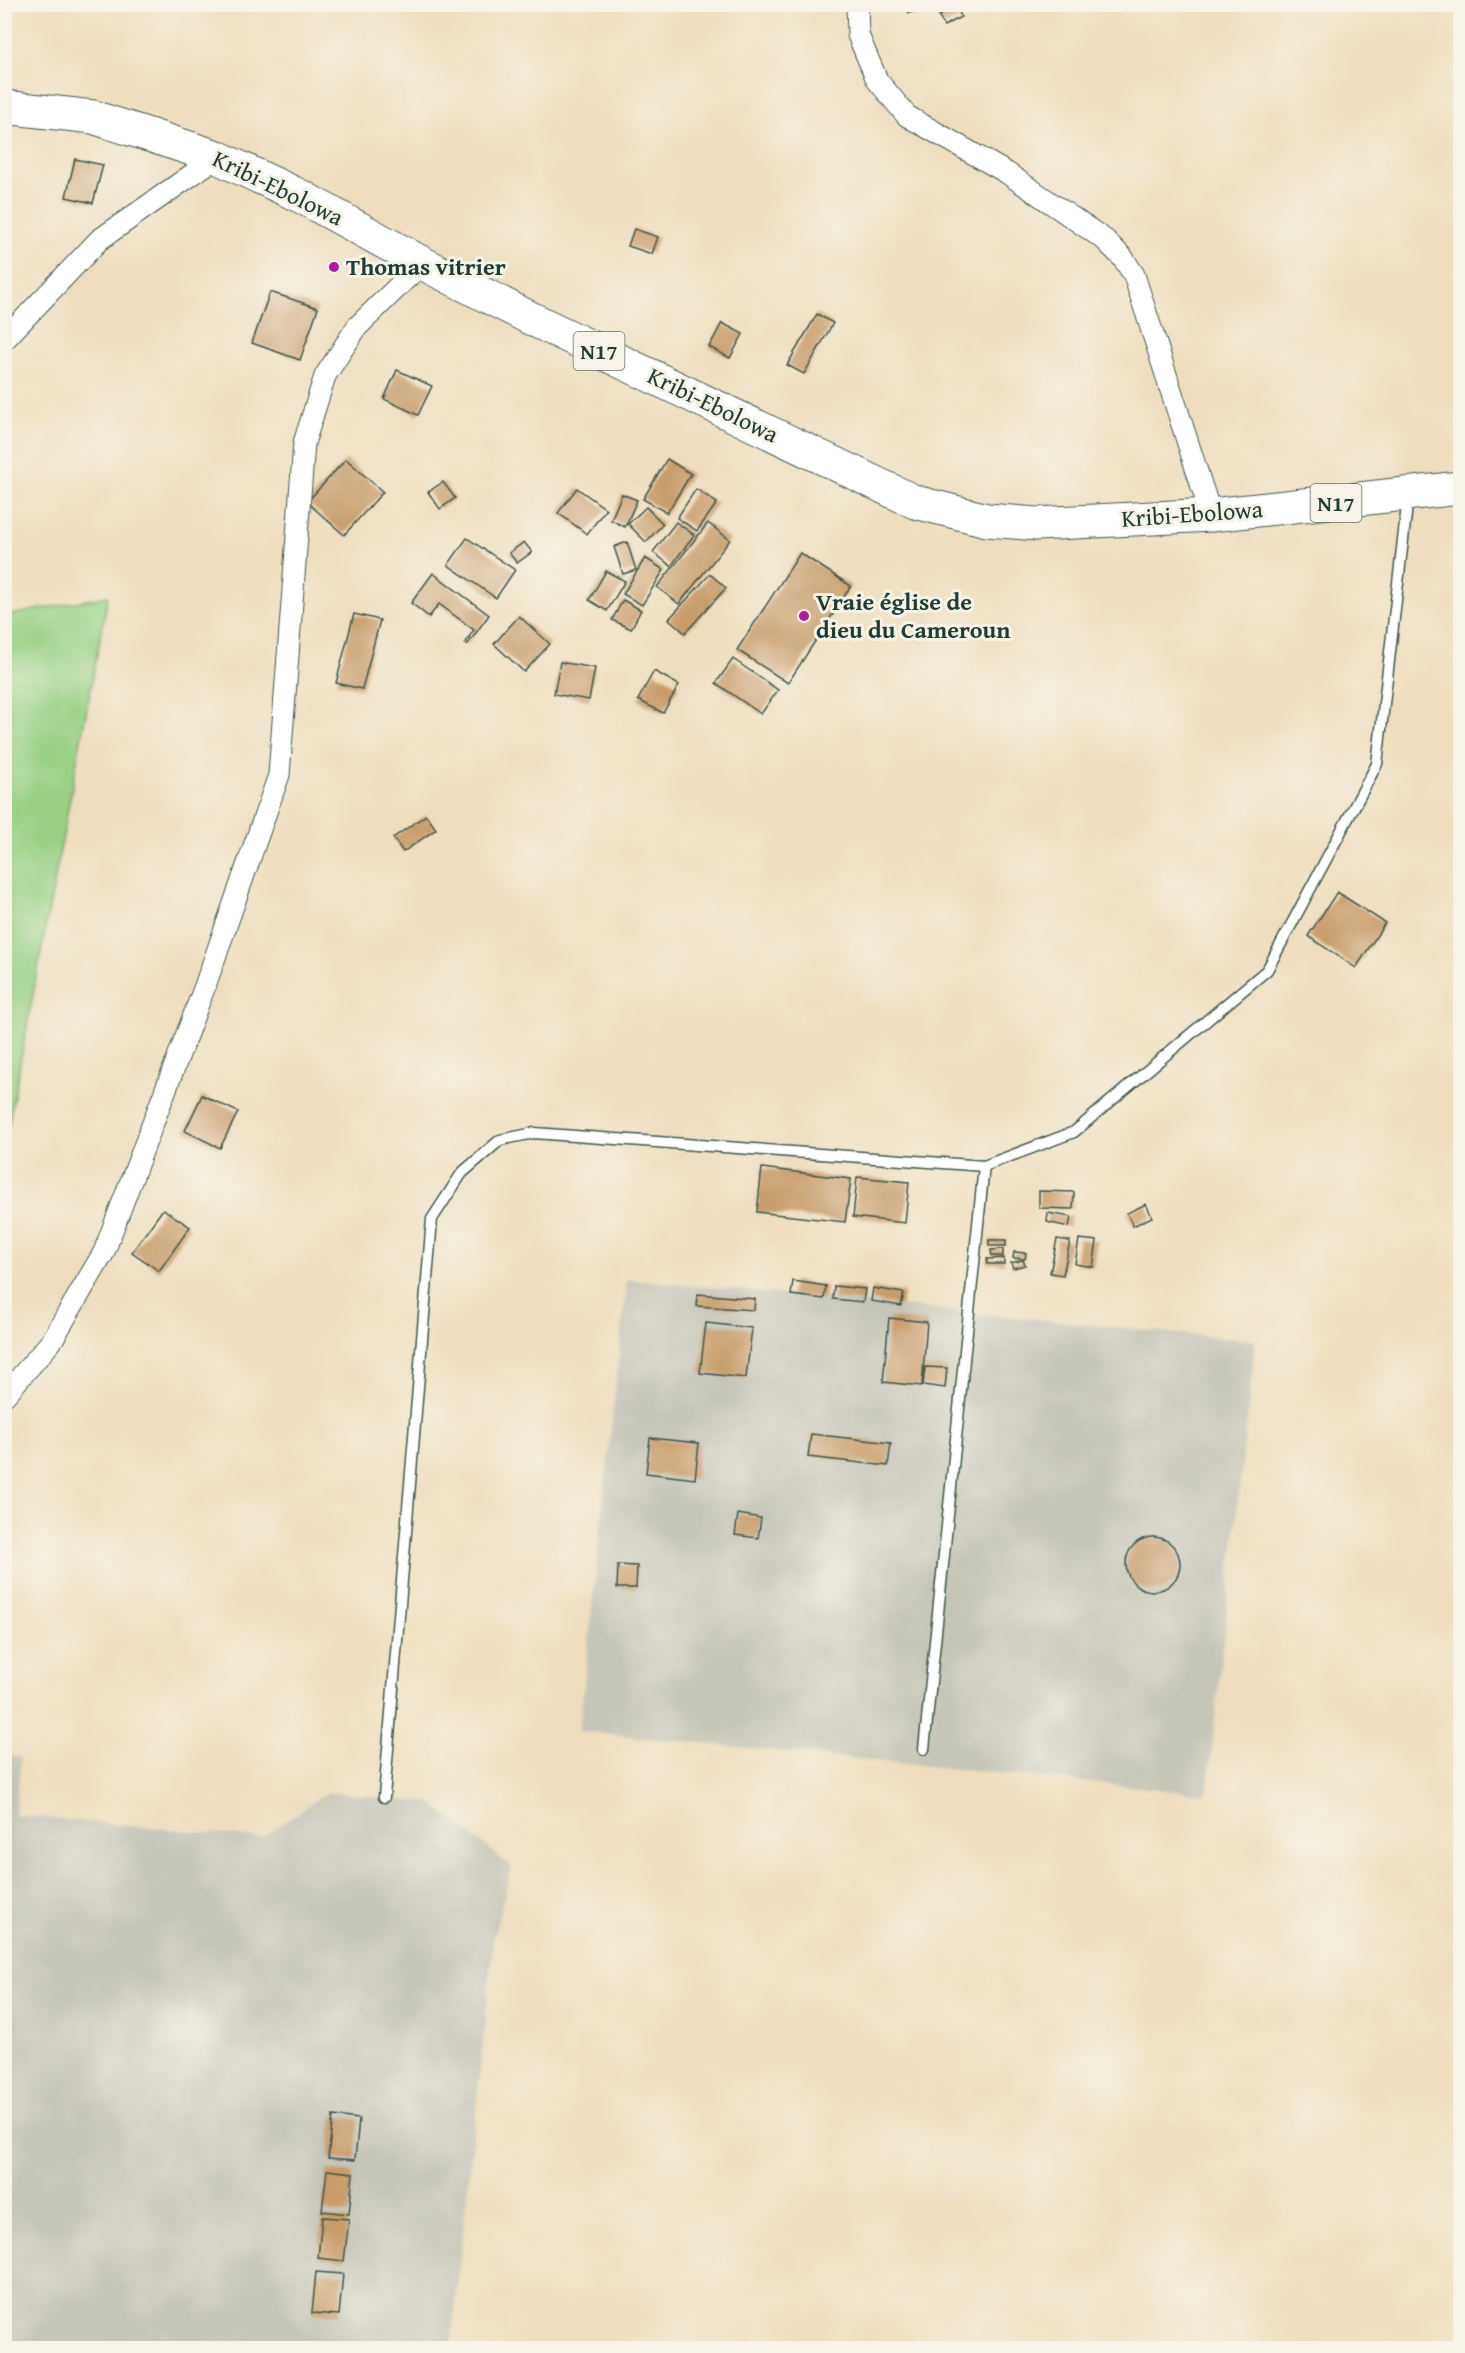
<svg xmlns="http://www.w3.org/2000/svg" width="1465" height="2353" font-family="'Gentium Book Plus',serif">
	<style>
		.industrial { fill: #c5c5b8 }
		.green { fill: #9ad285; stroke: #5c885c; stroke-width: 1.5 }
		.building { fill: #c89d6a }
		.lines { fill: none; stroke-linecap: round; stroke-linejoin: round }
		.service-casing { stroke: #3e5549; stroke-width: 13 }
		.minor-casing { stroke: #3e5549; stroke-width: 23 }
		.trunk-casing { stroke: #3e5549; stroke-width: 35 }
		.service { stroke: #fff; stroke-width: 10 }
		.minor { stroke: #fff; stroke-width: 21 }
		.trunk { stroke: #fff; stroke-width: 33 }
		.poi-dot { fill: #b5179e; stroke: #f7f3e8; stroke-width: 2 }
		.labels { text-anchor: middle; stroke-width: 6; stroke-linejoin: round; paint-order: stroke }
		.shield { fill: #f7f3e8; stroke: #60746a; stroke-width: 1.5 }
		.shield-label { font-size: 22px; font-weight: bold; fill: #1f3d34 }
		.street-label { font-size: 24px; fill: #1f3d34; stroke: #f7f3e8 }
		.poi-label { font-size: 24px; font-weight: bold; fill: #1f3d34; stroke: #f7f3e8; text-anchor: start }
	</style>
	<rect width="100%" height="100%" fill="#f7f3e8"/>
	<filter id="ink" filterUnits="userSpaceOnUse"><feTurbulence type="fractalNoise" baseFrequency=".0167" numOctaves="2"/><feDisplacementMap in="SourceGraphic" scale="12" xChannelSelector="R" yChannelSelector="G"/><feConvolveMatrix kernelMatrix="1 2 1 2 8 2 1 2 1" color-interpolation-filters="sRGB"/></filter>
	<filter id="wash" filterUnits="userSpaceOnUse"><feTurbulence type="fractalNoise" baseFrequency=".008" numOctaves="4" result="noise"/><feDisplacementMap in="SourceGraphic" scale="24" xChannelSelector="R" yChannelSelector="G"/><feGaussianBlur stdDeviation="1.35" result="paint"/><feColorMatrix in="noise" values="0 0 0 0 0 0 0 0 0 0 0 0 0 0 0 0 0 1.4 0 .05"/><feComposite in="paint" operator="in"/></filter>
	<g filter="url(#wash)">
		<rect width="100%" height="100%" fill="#eedebd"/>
		<g class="industrial">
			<path d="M627,1279L1255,1341L1207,1794L579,1731Z"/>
			<path d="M4,1755L21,1757L15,1815L261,1838L328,1792L432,1803L512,1867L494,1934L451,2348H5Z"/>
		</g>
		<path class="green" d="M108,596L5,1143V616Z"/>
		<g id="blocks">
			<g class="building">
				<path d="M907,4H941V5L909,13Z"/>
				<path d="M957,7L961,17L944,26L939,16Z"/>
				<path d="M75,159L103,165L93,203L66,197Z"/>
				<path d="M4,212H10L8,253H4Z"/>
				<path d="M634,229L658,237L652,254L628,246Z"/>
				<path d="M270,292L318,308L300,360L252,343Z"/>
				<path d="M817,314L833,323L804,374L787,365Z"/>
				<path d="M722,323L743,334L730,358L709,347Z"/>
				<path d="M397,370L432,386L418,415L384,399Z"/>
				<path d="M346,459L383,492L344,535L307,502Z"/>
				<path d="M667,459L691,474L667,513L643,499Z"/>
				<path d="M443,482L455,498L440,509L428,492Z"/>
				<path d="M577,488L606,509L587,534L558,513Z"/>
				<path d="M696,489L717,503L697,531L677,518Z"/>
				<path d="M622,494L637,500L625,527L611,520Z"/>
				<path d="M646,507L663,524L646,542L628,524Z"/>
				<path d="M676,522L694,535L671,566L653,552Z"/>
				<path d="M708,523L730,540L679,604L657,587Z"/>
				<path d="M467,538L515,570L496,598L448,565Z"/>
				<path d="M524,542L532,552L517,563L509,553Z"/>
				<path d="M627,542L636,570L623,574L614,547Z"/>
				<path d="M800,553L851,586L788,683L737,650Z"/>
				<path d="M645,558L664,570L642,605L623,594Z"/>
				<path d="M606,571L625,581L607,611L589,600Z"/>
				<path d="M433,573L489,615L467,645L465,643L474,630L439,604L429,617L411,603Z"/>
				<path d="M710,574L726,588L685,633L669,619Z"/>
				<path d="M623,600L641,610L631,629L612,620Z"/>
				<path d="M354,614L380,620L362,689L336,683Z"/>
				<path d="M519,616L550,644L524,672L494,644Z"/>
				<path d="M733,659L778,690L761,714L716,683Z"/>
				<path d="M560,662L595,668L589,700L554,694Z"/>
				<path d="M654,671L679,685L663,713L638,700Z"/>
				<path d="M426,815L436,829L403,852L393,838Z"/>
				<path d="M1337,892L1385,923L1356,968L1308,936Z"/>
				<path d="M202,1095L238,1112L220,1148L185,1131Z"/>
				<path d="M762,1168L851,1179L845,1222L757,1212Z"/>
				<path d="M857,1177L909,1182L905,1223L853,1217Z"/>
				<path d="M1039,1191L1074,1192L1073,1209L1039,1208Z"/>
				<path d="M1146,1204L1152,1217L1133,1226L1127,1213Z"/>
				<path d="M163,1209L190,1227L159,1271L132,1252Z"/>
				<path d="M1048,1213L1071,1217L1069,1227L1047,1222Z"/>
				<path d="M1057,1239L1070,1241L1063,1275L1050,1273Z"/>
				<path d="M1079,1239L1097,1241L1093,1267L1075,1264Z"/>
				<rect x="989" y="1240" width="17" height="6"/>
				<path d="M1003,1249V1256H992L991,1250Z"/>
				<path d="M1014,1252L1026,1253L1025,1259L1013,1258Z"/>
				<path d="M1004,1258V1264H987V1259Z"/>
				<path d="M1023,1260L1025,1265L1013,1268L1011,1263Z"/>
				<path d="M793,1281L826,1286L824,1299L791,1295Z"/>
				<path d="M834,1286L865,1289L863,1302L833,1299Z"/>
				<path d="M873,1288L904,1293L901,1306L871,1301Z"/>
				<path d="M698,1294L755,1299L754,1310L697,1306Z"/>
				<path d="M889,1318L927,1322L922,1386L883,1382Z"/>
				<path d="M706,1323L752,1328L746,1378L700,1373Z"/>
				<path d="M925,1367L947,1368L945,1388L923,1385Z"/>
				<path d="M811,1434L891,1443L888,1466L808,1457Z"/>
				<path d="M650,1438L699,1443L695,1479L646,1473Z"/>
				<path d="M738,1514L761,1518L758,1538L735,1535Z"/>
				<circle cx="1153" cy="1564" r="27"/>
				<path d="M618,1565L637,1566L636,1588H617Z"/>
				<path d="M333,2116L359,2119L355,2160L328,2158Z"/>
				<path d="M327,2170L353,2173L349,2214L322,2211Z"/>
				<path d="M322,2217L349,2219L344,2261L318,2258Z"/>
				<path d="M316,2272L343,2274L339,2315L312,2313Z"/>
				<path d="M4,2322H9L6,2348H4Z"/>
			</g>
		</g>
	</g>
	<g filter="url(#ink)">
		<use href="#blocks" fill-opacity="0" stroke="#3e5549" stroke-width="1.5"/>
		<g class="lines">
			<defs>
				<g id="service">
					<path d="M924,1749L984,1166"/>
					<path d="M384,1797L432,1219L462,1173L500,1140L534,1133L984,1166L1074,1132L1267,970L1377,764L1408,497"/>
				</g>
				<g id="minor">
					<path d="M857,4L858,35L877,80L907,116L1007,173L1105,240L1123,258L1134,275L1211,515"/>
					<path d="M4,340L99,240L217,157"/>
					<path d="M4,1396L51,1342L104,1252L205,986L279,775L304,443L325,376L357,327L422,263"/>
				</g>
				<path id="trunk" d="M4,107L93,117L217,157L302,197L422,263L530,318L915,502L987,520L1037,524L1211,515L1460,488"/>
			</defs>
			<use href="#service" class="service-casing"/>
			<use href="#minor" class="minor-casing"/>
			<use href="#trunk" class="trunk-casing"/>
			<use href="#service" class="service"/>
			<use href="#minor" class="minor"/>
			<use href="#trunk" class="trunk"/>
		</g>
	</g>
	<g class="poi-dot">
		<circle cx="334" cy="267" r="6"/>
		<circle cx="804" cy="616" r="6"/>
	</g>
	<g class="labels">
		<g class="shield">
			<rect x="573.5" y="332" width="51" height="38" rx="4.5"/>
			<rect x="1310.5" y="484" width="51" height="38" rx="4.5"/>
		</g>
		<g class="shield-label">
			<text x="599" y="359">N17</text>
			<text x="1336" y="511">N17</text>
		</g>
		<g class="street-label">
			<text transform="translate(278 188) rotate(26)" y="8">Kribi-Ebolowa</text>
			<text transform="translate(713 405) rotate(26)" y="8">Kribi-Ebolowa</text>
			<text transform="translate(1192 514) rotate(-4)" y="8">Kribi-Ebolowa</text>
		</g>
		<g class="poi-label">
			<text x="346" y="275">Thomas vitrier</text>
			<text x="816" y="610">Vraie église de<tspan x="816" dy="28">dieu du Cameroun</tspan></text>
		</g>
	</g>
	<rect width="1465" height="2353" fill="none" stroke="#f7f3e8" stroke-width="24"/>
</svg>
